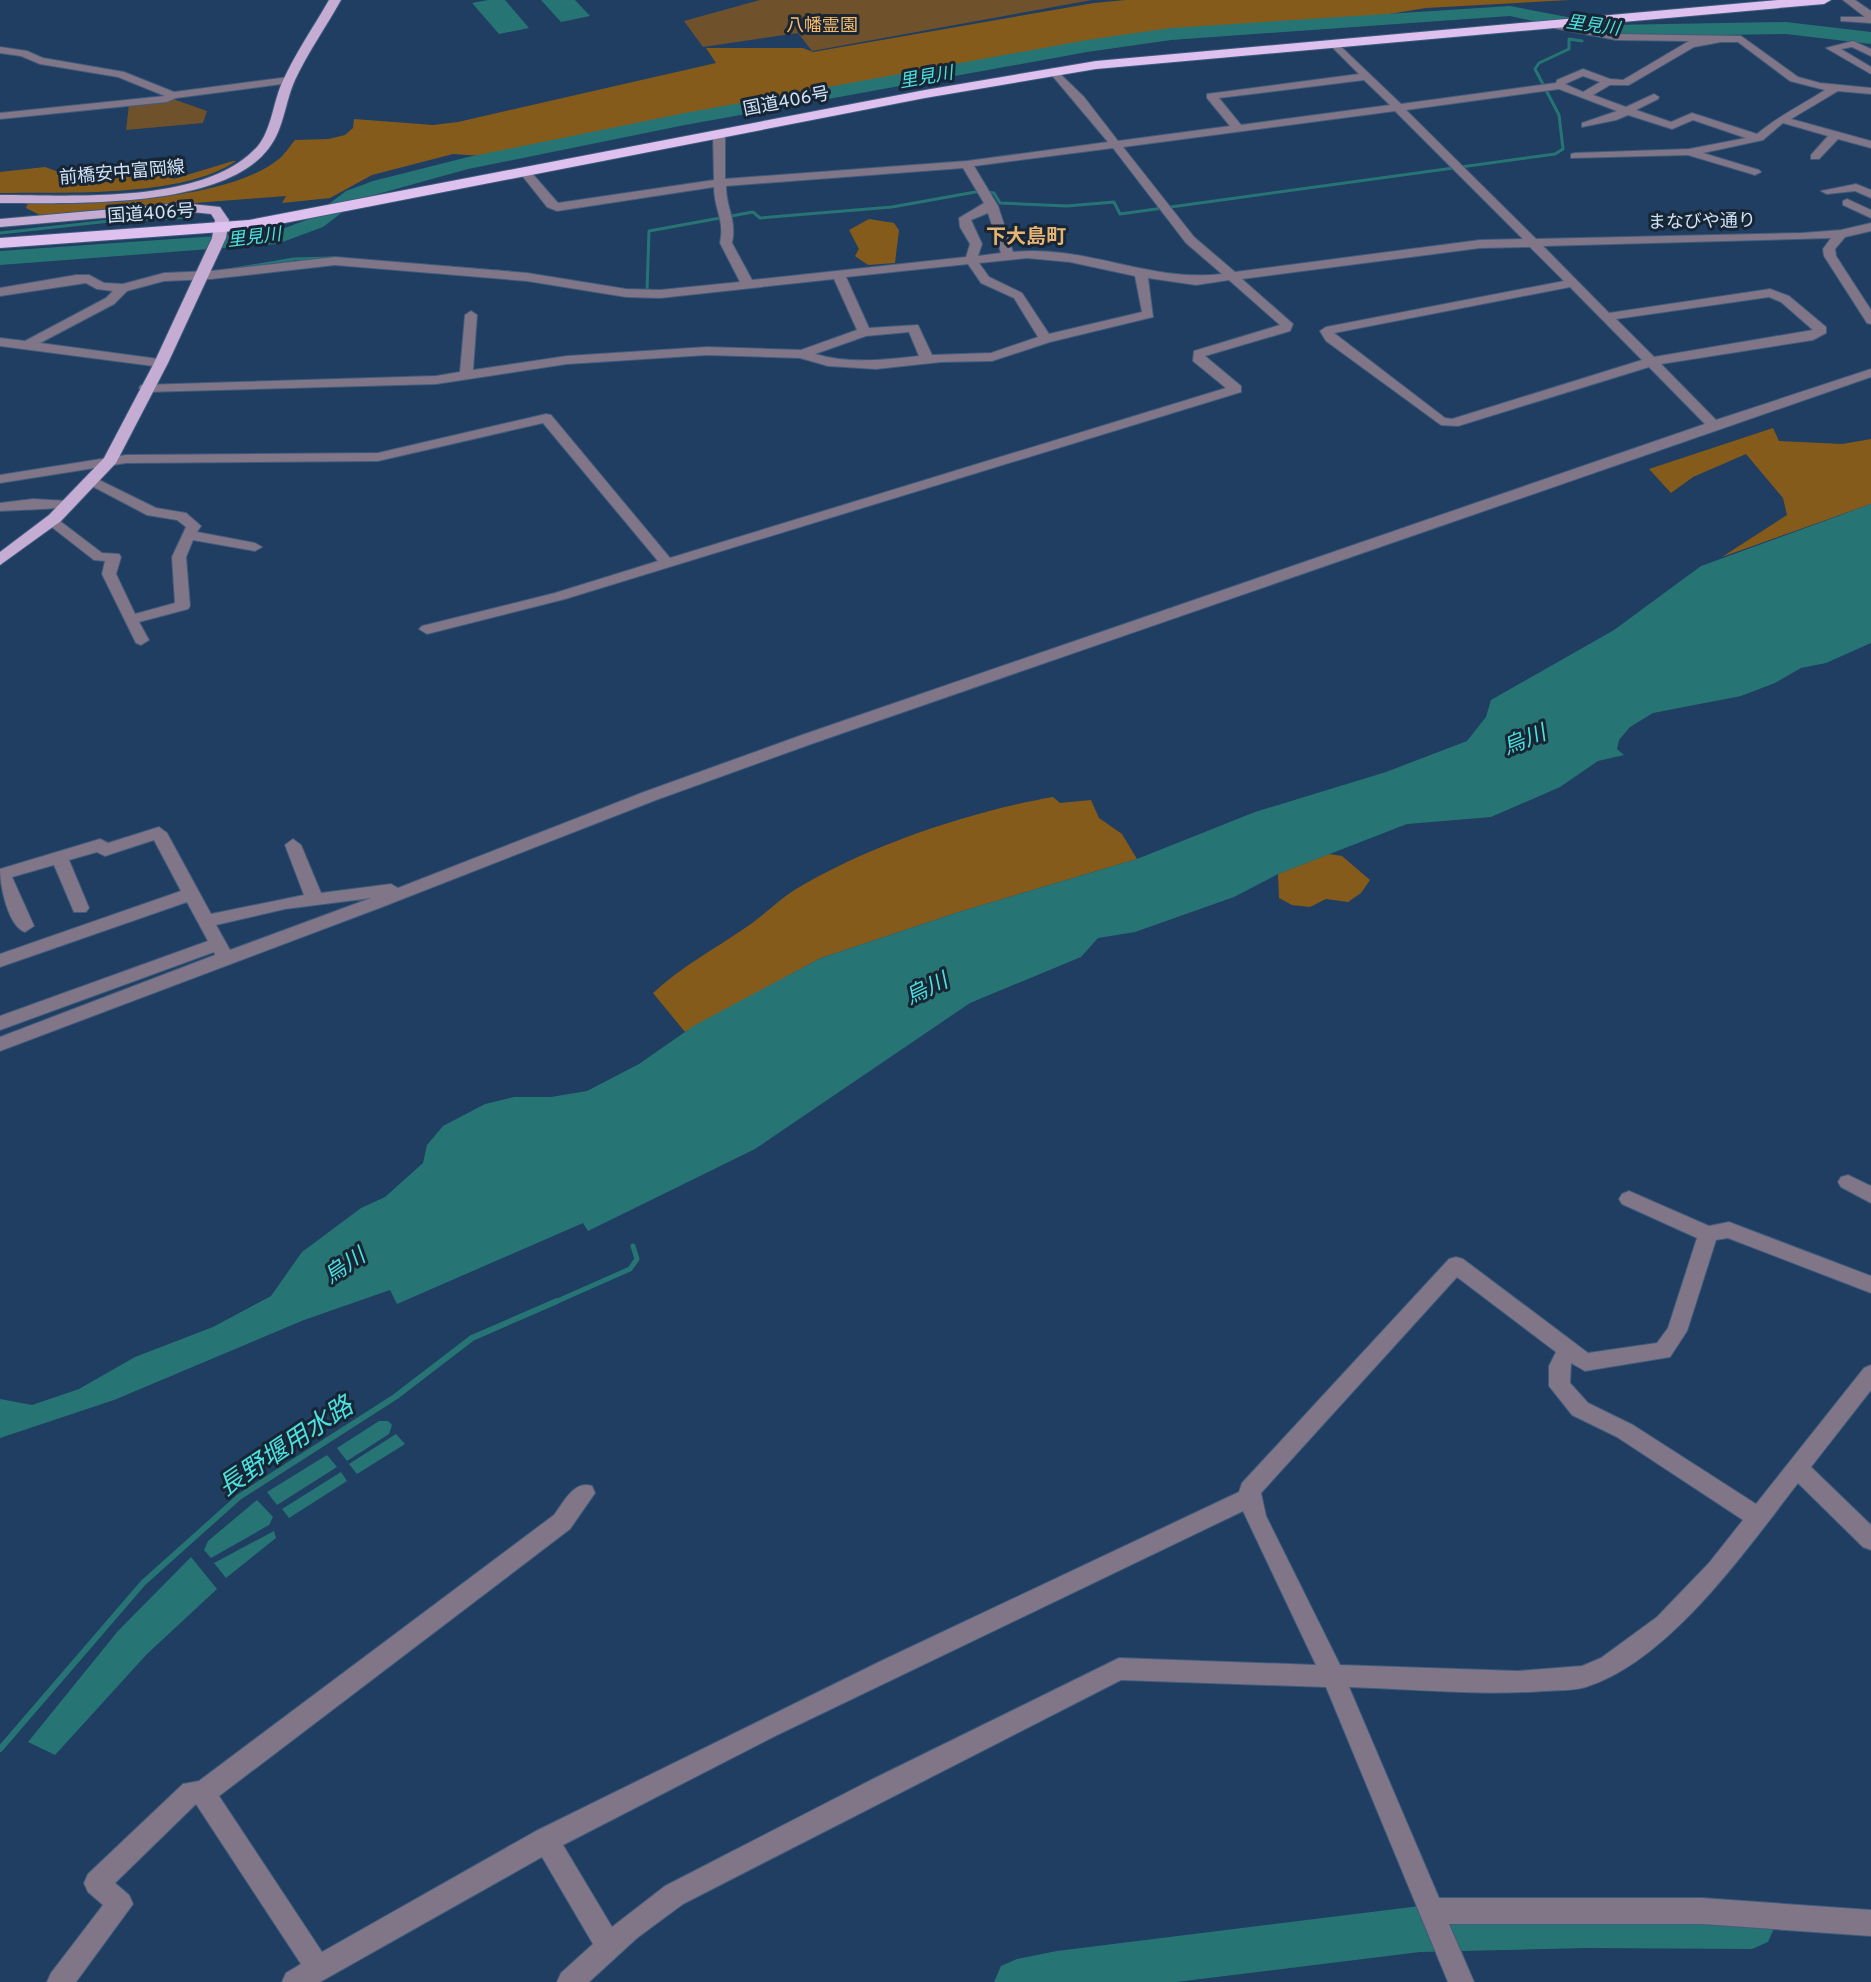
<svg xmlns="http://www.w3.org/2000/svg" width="1871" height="1982" font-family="Overpass,'Noto Sans JP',sans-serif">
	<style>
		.green { fill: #6f522b }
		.forest { fill: #855b1c }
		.water { fill: #267574 }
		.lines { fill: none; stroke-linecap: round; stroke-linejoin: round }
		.stream-far2 { stroke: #267574; stroke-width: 3 }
		.stream-far1 { stroke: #267574; stroke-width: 5 }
		.stream { stroke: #267574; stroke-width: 6 }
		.river { fill: #267574; fill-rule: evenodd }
		.minor-casing { stroke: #3f5c7c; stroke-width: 2 }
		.major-casing { stroke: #3f5c7c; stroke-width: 2 }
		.highway-casing { stroke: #3f5c7c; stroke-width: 2 }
		.minor { fill: #817588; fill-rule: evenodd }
		.major { fill: #c5acd3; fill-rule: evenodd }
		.highway { fill: #dfc1f0; fill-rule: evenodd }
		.labels { text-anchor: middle; stroke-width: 6; stroke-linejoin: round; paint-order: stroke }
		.far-park-label { font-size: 18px; fill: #fbbd68; stroke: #172535 }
		.far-water-label { font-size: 18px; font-style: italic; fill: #4ae1de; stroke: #172535 }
		.far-street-label { font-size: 18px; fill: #d0e2f7; stroke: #172535 }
		.far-quarter-label { font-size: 20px; font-weight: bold; fill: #e6b574; stroke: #172535 }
		.water-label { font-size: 22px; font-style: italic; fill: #4ae1de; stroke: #172535 }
		.near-water-label { font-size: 26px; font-style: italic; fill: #4ae1de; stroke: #172535 }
	</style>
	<rect width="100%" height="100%" fill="#1f3e61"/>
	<g class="green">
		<path d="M760,0H1092L812,51L798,33L703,47L684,21Z"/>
		<path d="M173,99L207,111L203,123L126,130L129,104Z"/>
	</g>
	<g class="forest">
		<path d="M1126,0H1570L1426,8L1365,18L1175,32L908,73L641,129L483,156L453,154L372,175L330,198L282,203L286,196L40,215L26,208L28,203C94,204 227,201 279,159C285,154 290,146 295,140L329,139L345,135L353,128L354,119L433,125L458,122L716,63L706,48H803L813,52L1094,3Z"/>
		<path d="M233,161H236C182,198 65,192 0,193V172L45,167L70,176L153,170L174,179Z"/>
		<path d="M869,219L894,223L899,230L895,263L868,265L855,256L859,249L849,230Z"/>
		<path d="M1773,428L1779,441L1842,444L1871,439V504L1722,557L1787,515L1783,498L1746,454L1693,477L1671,493L1649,469Z"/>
		<path d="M1053,797L1060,803L1091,800L1099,818L1122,834L1137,859L959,912L821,958L685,1032L653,993C680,968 711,951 742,930C761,918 777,901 796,889C867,846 971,811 1053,797Z"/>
		<path d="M1329,854L1342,856L1370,880L1361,893L1348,902L1326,899L1310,907L1292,905L1279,898L1278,874Z"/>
	</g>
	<g class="water">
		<path d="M488,0H505L529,28L499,34L472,3Z"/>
		<path d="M541,0H575L590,16L561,22Z"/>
		<path d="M1871,504V643L1826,663L1801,668L1775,683L1741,696L1653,713L1630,727L1619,740L1617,749L1624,755L1598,761L1560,787L1491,817L1407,824L1278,874L1234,897L1135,932L1098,938L1081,957L970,1003L755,1149L588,1231L583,1223L397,1304L390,1290L304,1320L114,1400L0,1438V1399L32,1405L79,1389L135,1357L213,1327L271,1296L302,1252L361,1208L385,1197L423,1163L427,1145L443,1126L485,1104L514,1097H551L587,1091L639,1064L695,1025L821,958L959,912L1137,859L1255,812L1386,772L1467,741L1486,717L1491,700L1614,630L1701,566Z"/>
		<path d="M379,1421H388L392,1425L389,1434L347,1461L337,1448Z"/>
		<path d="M396,1434L405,1444L357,1474L349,1464Z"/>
		<path d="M327,1455L337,1467L277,1505L267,1492Z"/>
		<path d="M341,1472L347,1481L289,1518L282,1509Z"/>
		<path d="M257,1500L273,1517L269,1525L211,1558L204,1550L208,1541Z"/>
		<path d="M274,1531L276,1538L226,1578L214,1563Z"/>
		<path d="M191,1557L217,1589L147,1654L55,1755L28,1742L118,1631Z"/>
	</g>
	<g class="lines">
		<g class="stream-far2">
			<path d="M0,233L110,221L192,217"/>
			<path d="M234,269L294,259L331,258L511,272"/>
			<path d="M643,291H647L649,231L753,212L760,218L892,207L981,191L994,193L1000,203L1067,206L1114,202L1120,214L1555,154L1563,149L1559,115L1535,69L1539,63L1569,49V39L1582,41"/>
		</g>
		<path class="stream-far1" d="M553,1303L630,1269L637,1259L633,1246"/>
		<path class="stream" d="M0,1749L143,1583L239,1497L395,1397L472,1338L557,1301"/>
		<g class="river">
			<path d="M1510,6L1609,25L1786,22L1871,32V44L1786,34L1609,37L1510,16L1171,40L1087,52L685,125L468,169L360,199L323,227L277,244L0,265V251L274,232L309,219L346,191L373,181L468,157L685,113L1087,40L1171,28Z"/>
			<path d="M1586,1902L1752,1903L1768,1910L1775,1926L1768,1942L1752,1949L1586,1948L1420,1952L1176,1982H994L1001,1966L1017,1959L1057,1951L1420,1906Z"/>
		</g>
		<defs>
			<g id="minor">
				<path d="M1843,0H1855L1871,11V23L1841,21V17H1865Z"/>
				<path d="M1552,22L1616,34L1741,36L1798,77L1820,83L1871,88V94L1838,91L1791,119L1871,141V148L1838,139L1819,159H1811V155L1828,136L1783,123L1763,140L1703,153L1759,170L1761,172L1755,175L1688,155L1571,158V154L1575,153L1689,149L1746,138L1693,120L1672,129L1628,115L1616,120L1582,127V123L1617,111L1559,89L1406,110L1536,239L1802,233L1841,230L1871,223V231L1845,237L1835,249L1836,256L1871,310V324L1867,323L1824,256L1823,249L1831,238L1543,246L1609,313L1770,289L1789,296L1826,327V333L1813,340L1661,364L1716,420L1871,369V377L814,743L656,800L382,907L0,1051V1037L215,955L214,952L0,1030V1016L208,941L187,902L0,967V954L181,891L154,840L105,856L97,852L69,860L89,908L86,912H74L54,865L12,877L34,926L25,932C8,926 0,886 0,869L100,839L108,843L159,827L167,833L211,914L304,895L285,845L293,839L301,845L321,893L391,884L398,888L644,792L802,735L1705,424L1649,367L1458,426L1441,425L1326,341L1320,331L1326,327L1564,281L1530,247L1480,248L1242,279L1293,324L1290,331L1205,356L1241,386V392L565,599L427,634L419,629L422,626L555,593L658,561L543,423L378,461L126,463L0,483V475L126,455L378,453L546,414L551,415L670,558L1226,388L1193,361L1194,351L1280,325L1229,280L1196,285L1148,278L1153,317L1050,342L992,361L941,362L876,369L828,366L800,358L707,355L567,364L436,384L146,392L139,388L141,385L436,376L460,372L465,315L471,311L477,315L473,370L567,356L707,347L801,350L857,330L834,279L660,298L626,297L527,281L335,265L211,279L164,281L127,291L114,304L40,343L166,360L168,363L161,367L0,346V338L25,341L106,298L113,291L97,289L86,283L0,296V288L76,275H89L104,283L123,284L164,273L211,271L335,257L527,273L626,289L660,290L740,282L720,243C725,219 714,210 714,187L557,211L547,207L520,173L530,171L558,203L714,180L713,134L719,131L725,134V179L967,161L1108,142L1050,73V69L1054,68L1084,97L1118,141L1230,126L1207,98V94L1359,74L1331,46V42L1335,41L1401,104L1556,83L1557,80L1583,69L1610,79L1623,80L1689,41L1616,40L1548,27L1547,25ZM1721,42H1738L1790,81L1825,90C1802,105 1778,116 1757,134L1692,113L1671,122L1636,110L1658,99L1659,97L1654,94L1626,107L1593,95L1610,85H1629L1694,47ZM1583,76L1600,82L1583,92L1565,84ZM1364,80L1390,105L1241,125L1219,98ZM1395,111L1523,239L1480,240L1235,272L1194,237L1123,147ZM1113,148L1186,243L1222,274C1151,283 1084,244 1013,252L998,206L974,166ZM963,168L984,203L959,218L960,227L970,244L966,257L752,280L732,243C737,219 726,209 726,186ZM988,213L1001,253L978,256L982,244L971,220ZM1027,258L1070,262L1135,276L1142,312L1049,334L1022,293L989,277L979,263ZM968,264L981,283L1014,298L1038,337L991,353L932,355L918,325L869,328L846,277ZM1570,287L1642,360L1452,419L1445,418L1334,333ZM1769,297L1781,302L1813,330L1654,357L1616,319ZM909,332L919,356C884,360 849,364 815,354L866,336ZM371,898L230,950L216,925L285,909Z"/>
				<path d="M1853,41L1871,49V56L1852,47L1841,49L1871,67V74L1826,48Z"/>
				<path d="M0,47L27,51L43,58L124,72L174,92L289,77L294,80L289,83L176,98L167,102L0,119V113L165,96L118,77L40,64L21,56L0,53Z"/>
				<path d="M1856,184L1871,190V198L1855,191L1827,194L1821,191Z"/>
				<path d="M1847,199L1871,210V218L1843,205V201Z"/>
				<path d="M93,477L156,508L186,513L201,526L197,532L255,543L262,547L255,551L193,540L186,557L190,606L188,609L139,622L149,640L141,645L136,643L102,574L105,561L94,560L44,521L51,517L56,518L102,553L119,554L121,557L116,574L135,614L175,603L172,557L186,527L177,520L147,515L88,484L86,481Z"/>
				<path d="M33,499L69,501L76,505C70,509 14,510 0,511V503Z"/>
				<path d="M1848,1175L1871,1186V1203L1841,1187L1838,1182L1841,1177Z"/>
				<path d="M1629,1191L1709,1226L1729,1222L1871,1276V1293L1728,1238L1716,1240L1687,1331L1670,1357L1585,1371L1571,1363L1570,1383L1588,1403L1633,1425L1756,1504L1864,1368L1871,1365V1390L1811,1467L1871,1525V1550L1863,1547L1798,1483C1746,1550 1669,1661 1586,1687C1573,1691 1557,1690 1544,1691C1480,1696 1414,1689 1349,1687L1439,1898H1702L1871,1910V1936L1702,1924H1449L1474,1982H1448L1326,1687L1121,1680L683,1904L637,1938L589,1982H557L561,1973L593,1944L542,1857L320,1982H282L286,1973L301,1964L196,1804L115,1883L129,1895L133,1904L76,1982H47L51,1973L103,1905L88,1892L84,1883L88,1874L183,1784L199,1781L554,1515C564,1502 574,1480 592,1486L595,1493L570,1529L219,1796L322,1952L536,1831L879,1662L1239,1492L1242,1483L1449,1259L1456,1257L1463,1259L1588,1353L1657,1343L1668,1328L1697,1238L1622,1204L1619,1199L1622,1194ZM1457,1277L1556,1352L1549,1366V1386L1572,1415L1617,1437L1743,1520L1709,1563L1657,1617L1601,1658L1582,1666L1518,1671L1340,1665L1266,1516L1261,1493ZM1243,1511L1316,1665L1119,1658L875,1778L665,1886L612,1927L563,1845L775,1736Z"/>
			</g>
			<g id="major">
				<path d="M329,0H341C326,27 308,52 295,80C285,102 284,129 269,148C223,210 70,203 0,203V195C73,195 204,205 257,147C271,131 273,104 281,85C294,55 313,28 329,0Z"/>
				<path d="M182,203L220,207L229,220L226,238L168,363L116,463L61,521L0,565V552L49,515L104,458L154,363L212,238L215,220L211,214L182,211L0,227V219Z"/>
			</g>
			<path id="highway" d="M1778,0H1831L1824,4L1096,69L925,98L249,230L0,248V238L249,220L925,90L1096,61Z"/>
		</defs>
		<use href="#minor" class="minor-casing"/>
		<use href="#major" class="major-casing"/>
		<use href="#highway" class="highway-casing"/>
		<use href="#minor" class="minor"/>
		<use href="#major" class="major"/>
		<use href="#highway" class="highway"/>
	</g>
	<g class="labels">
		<g class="far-park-label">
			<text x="822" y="31">八幡霊園</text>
		</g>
		<g class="far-water-label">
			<text transform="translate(1593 25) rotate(8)" y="6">里見川</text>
			<text transform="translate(926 77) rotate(-10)" y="6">里見川</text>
			<text transform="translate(254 237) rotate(-7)" y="6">里見川</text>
		</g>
		<g class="far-street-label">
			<text transform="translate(786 101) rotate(-11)" y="6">国道406号</text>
			<text transform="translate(122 172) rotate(-5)" y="6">前橋安中富岡線</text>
			<text transform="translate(151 213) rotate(-4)" y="6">国道406号</text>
			<text transform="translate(1702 221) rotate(-1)" y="6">まなびや通り</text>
		</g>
		<g class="far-quarter-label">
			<text x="1026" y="243">下大島町</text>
		</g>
		<g class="water-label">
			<text transform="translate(1524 739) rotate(-22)" y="8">烏川</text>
			<text transform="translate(926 988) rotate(-26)" y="8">烏川</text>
			<text transform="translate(344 1265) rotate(-34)" y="8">烏川</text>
		</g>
		<g class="near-water-label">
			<text transform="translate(285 1446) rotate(-34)" y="9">長野堰用水路</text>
		</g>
	</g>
</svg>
